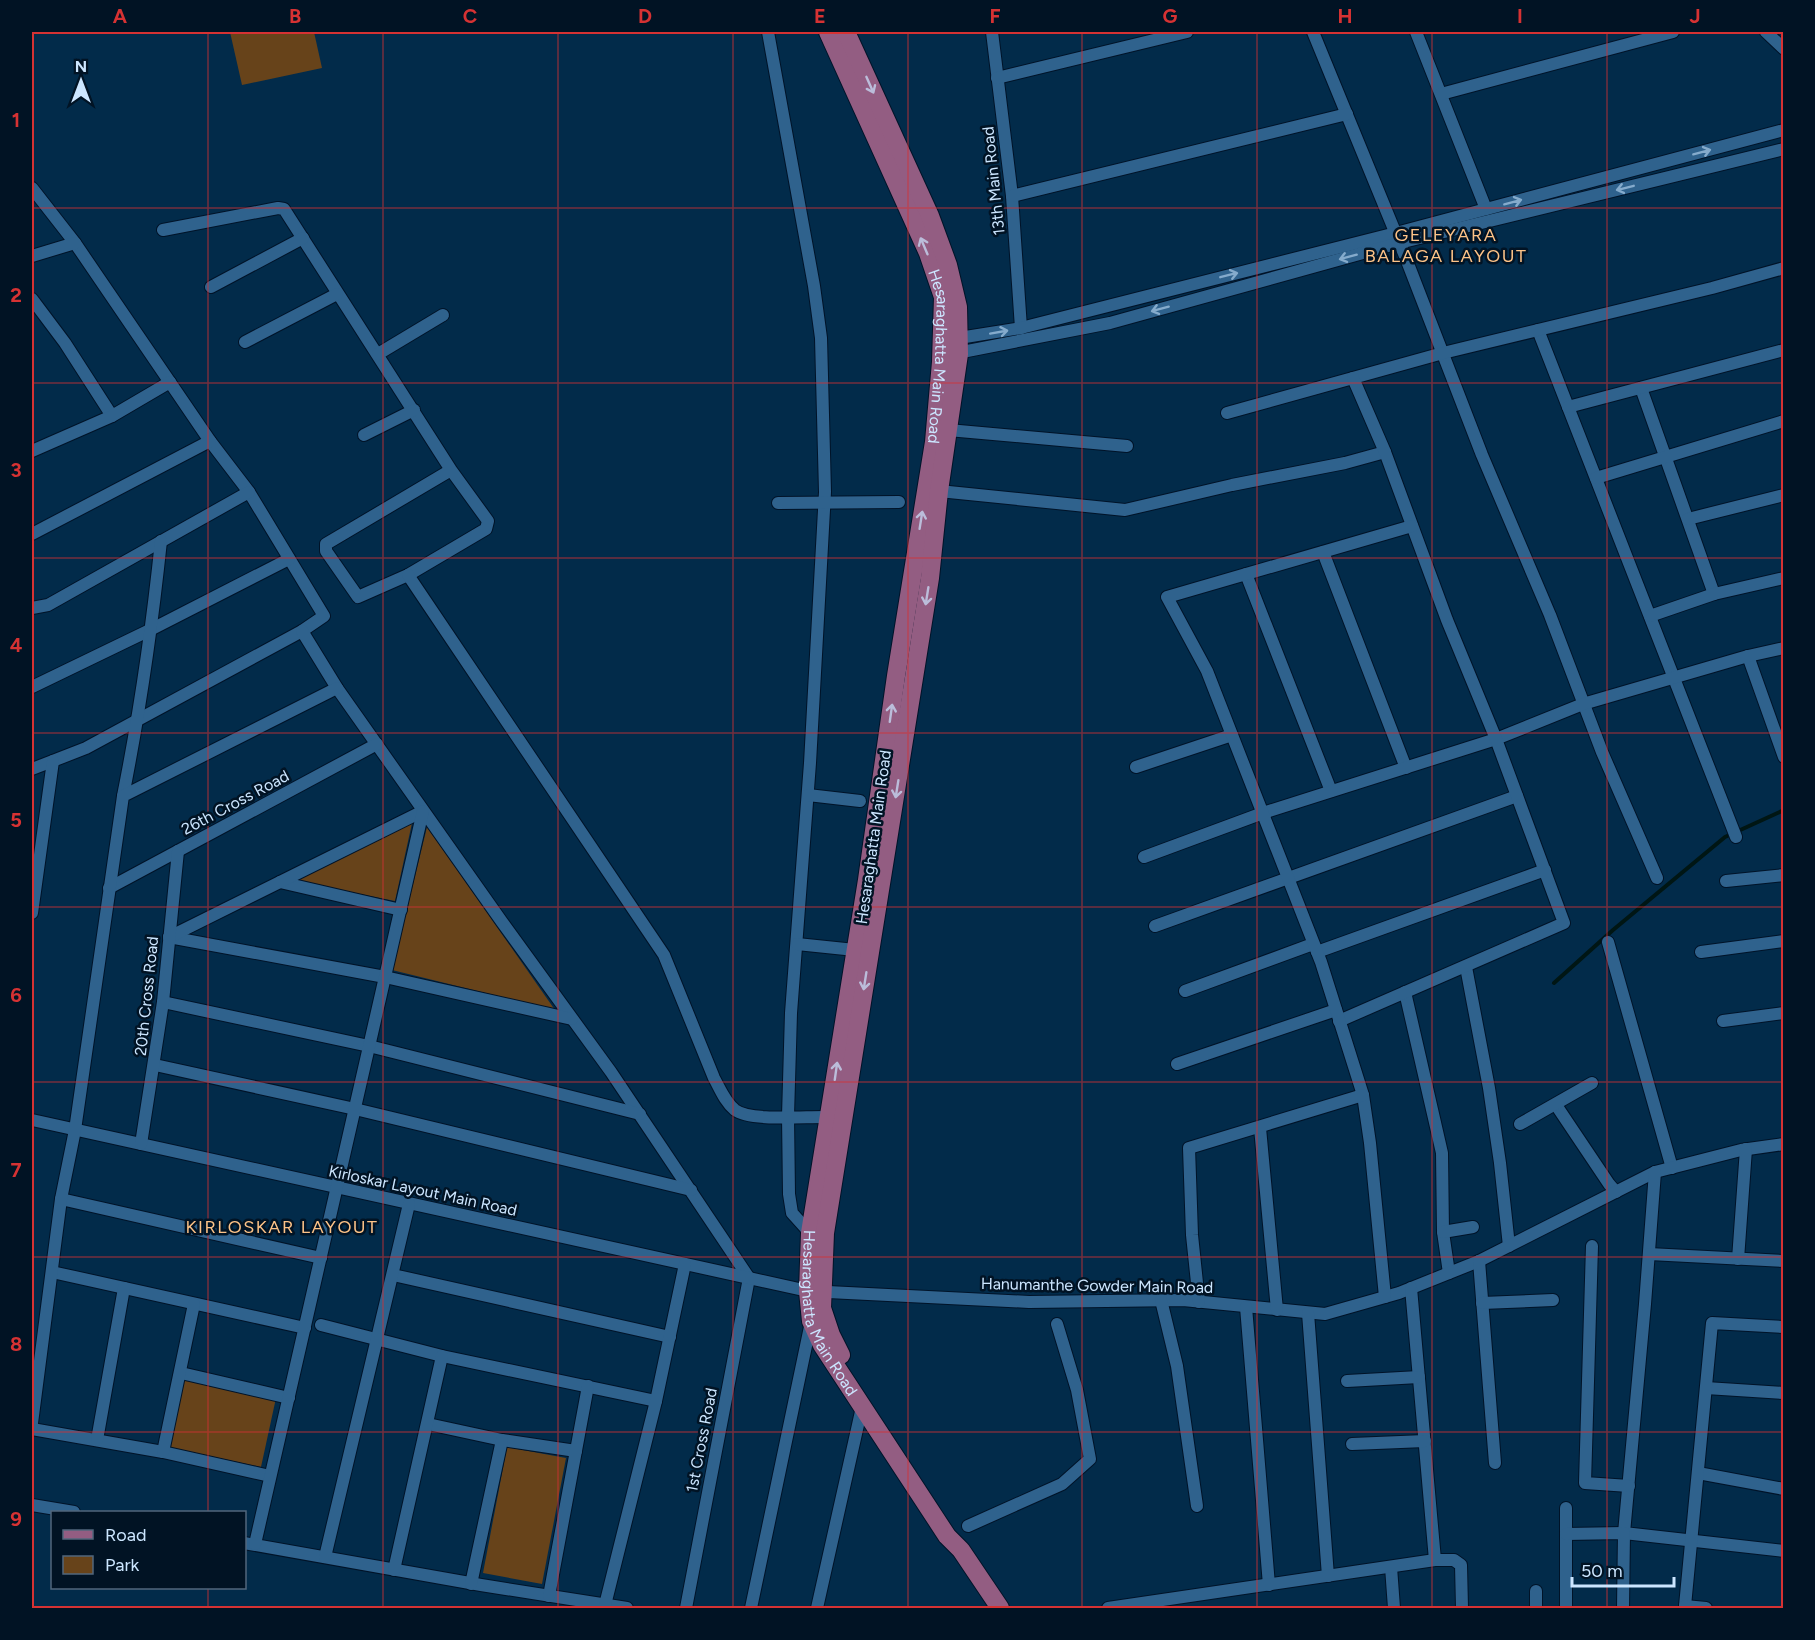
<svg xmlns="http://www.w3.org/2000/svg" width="1815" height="1640" font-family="Figtree,sans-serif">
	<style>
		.green { fill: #67431a }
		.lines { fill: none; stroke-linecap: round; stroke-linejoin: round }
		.stream { stroke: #001614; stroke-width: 4 }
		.street-casing { stroke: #001328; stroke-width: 14 }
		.primary-casing { stroke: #001328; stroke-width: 20 }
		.street { stroke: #2f628d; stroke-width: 12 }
		.primary { stroke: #935d82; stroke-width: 18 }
		.oneway { stroke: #bbbdda }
		.oneway2 { stroke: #85abcc }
		.grid { fill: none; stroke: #d63233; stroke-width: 1.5; stroke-opacity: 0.55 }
		.labels { text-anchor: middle; stroke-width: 5; stroke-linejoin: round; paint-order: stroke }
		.street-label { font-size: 16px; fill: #cce6ff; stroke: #011324 }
		.neighbourhood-label { font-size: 18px; letter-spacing: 1.5px; fill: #fdc388; stroke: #011324 }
		.neatline { fill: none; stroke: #d63233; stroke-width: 2 }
		.grid-label { font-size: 20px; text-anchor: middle; font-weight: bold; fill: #d63233 }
	</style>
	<rect width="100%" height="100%" fill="#022b4a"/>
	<g class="green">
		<path d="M230,32H314L322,68L242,85Z"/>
		<path d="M412,823L395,901L295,881Z"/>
		<path d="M427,827L555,1010L392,970Z"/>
		<path d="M183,1378L276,1398L261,1467L168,1447Z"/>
		<path d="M507,1447L566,1458L542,1584L483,1573Z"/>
	</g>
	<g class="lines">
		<path class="stream" d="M1554,983L1613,930L1725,837L1784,810"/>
		<defs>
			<g id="street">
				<path d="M768,32L814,286L821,338L825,492L810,763L791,1013L788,1116L789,1194L792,1213L810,1233"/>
				<path d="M992,32L1012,196L1021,328"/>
				<path d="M1313,32L1407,261L1482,455L1550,615L1602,752L1657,878"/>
				<path d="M1416,32L1486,209"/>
				<path d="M1766,32L1784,49"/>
				<path d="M997,78L1187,32"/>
				<path d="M1441,94L1673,32"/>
				<path d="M32,188L75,243L210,441L249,492L324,616L302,631L86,748L32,769"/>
				<path d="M1012,196L1347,114"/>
				<path d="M163,230L278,208L284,209L451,470L488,521L486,529L408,575L358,597L326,551V544L451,470"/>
				<path d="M32,256L75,243"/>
				<path d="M211,287L303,238"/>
				<path d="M32,299L65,343L112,416"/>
				<path d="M1538,330L1736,837"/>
				<path d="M953,339L1021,328L1396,233L1784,130"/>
				<path d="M245,342L337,294"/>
				<path d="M378,354L443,315"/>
				<path d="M952,354L1110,323L1399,243L1784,149"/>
				<path d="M1641,388L1714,594"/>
				<path d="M1568,407L1784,350"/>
				<path d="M1227,413L1443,353L1712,288L1784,268"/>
				<path d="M948,430L1127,446"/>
				<path d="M364,435L414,410"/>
				<path d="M32,451L112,416L170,382"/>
				<path d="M1596,478L1784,421"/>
				<path d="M939,491L1125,510L1232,485L1345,463L1385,452"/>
				<path d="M778,503L899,502"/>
				<path d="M1688,519L1784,495"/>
				<path d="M32,534L210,441"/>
				<path d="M1323,552L1406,768"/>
				<path d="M1246,574L1331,791"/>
				<path d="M408,575L664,955L714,1078C720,1089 725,1102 735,1110C751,1122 808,1116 830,1117"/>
				<path d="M32,608L48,605L249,492"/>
				<path d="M1650,616L1714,594L1784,578"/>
				<path d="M302,631L337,688L502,922L611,1072L749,1278L686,1608"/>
				<path d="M1748,656L1784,757"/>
				<path d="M32,687L152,629L289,559"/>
				<path d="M1136,767L1232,735"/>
				<path d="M808,795L860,801"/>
				<path d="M123,796C140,711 152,627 161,541"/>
				<path d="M1144,857L1263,813L1496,739L1583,704L1748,656L1784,648"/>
				<path d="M1726,881L1784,875"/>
				<path d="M280,882L401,910"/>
				<path d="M109,888L377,744"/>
				<path d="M32,913L53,761"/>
				<path d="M1155,926L1517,796"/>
				<path d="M169,937L385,977L572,1019"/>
				<path d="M169,937L423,811"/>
				<path d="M1608,942L1672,1168"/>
				<path d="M797,944L855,950"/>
				<path d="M1317,952L1545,870"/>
				<path d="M1701,952L1784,941"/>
				<path d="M1466,967L1489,1088L1500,1163L1509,1246"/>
				<path d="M1185,991L1313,944"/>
				<path d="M1405,992L1442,1153L1443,1232L1449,1273"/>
				<path d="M163,1002L369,1046L640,1114"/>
				<path d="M1339,1021L1564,923L1496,739L1447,620L1385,452L1353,378"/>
				<path d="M1723,1021L1784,1013"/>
				<path d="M1177,1064L1336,1010"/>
				<path d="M155,1065L355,1109L691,1190"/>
				<path d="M1556,1105L1609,1184L1616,1192"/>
				<path d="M32,1120L808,1291L1029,1302L1183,1300L1325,1314L1399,1293L1479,1261L1655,1172L1741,1150L1784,1144"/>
				<path d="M1520,1124L1592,1083"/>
				<path d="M1260,1128L1277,1310"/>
				<path d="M141,1144L163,1002L178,851"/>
				<path d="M1655,1172L1645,1304L1624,1533L1784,1551"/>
				<path d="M61,1199L321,1258"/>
				<path d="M1443,1232L1473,1227"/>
				<path d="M1592,1246L1585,1483L1629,1486"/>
				<path d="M1649,1254L1784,1261"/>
				<path d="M1738,1259L1746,1149"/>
				<path d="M1479,1261L1495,1463"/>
				<path d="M52,1272L305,1328"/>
				<path d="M393,1275L670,1337"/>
				<path d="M1411,1288L1435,1560"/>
				<path d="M1385,1297L1370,1143L1363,1095L1321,962L1232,735L1207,671L1167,597L1412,526"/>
				<path d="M1161,1300L1177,1366L1197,1506"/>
				<path d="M1199,1302L1192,1235L1189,1148L1363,1095"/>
				<path d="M1482,1303L1553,1300"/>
				<path d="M1246,1307L1269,1585"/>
				<path d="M1308,1313L1328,1576"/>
				<path d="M321,1325L442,1356L656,1401"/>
				<path d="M181,1373L289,1398"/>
				<path d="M1347,1381L1419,1377"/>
				<path d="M1706,1388L1784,1393"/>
				<path d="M32,1423L61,1199L75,1130L123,796L337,688"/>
				<path d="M428,1424L502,1440L576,1451"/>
				<path d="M32,1429L163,1452L270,1476"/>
				<path d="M97,1440L124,1288"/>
				<path d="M1352,1444L1425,1441"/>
				<path d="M163,1452L194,1304"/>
				<path d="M1698,1473L1784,1489"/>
				<path d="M32,1505L74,1512"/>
				<path d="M1566,1508V1608"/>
				<path d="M968,1526L1062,1484L1090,1459L1077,1390L1057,1324"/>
				<path d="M1566,1534L1624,1533L1623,1608"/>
				<path d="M244,1543L481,1585L627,1608"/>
				<path d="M255,1544L423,811"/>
				<path d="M325,1557L409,1204"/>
				<path d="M1391,1567L1394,1608"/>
				<path d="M394,1570L442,1356"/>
				<path d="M471,1584L502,1440"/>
				<path d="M1536,1591V1608"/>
				<path d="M549,1596L588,1386"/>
				<path d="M605,1605L656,1401L685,1264"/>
				<path d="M1685,1606L1712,1323L1784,1327"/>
				<path d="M751,1608L811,1322"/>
				<path d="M817,1608L862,1407"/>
				<path d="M1108,1608L1435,1560H1454L1461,1565L1462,1608"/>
				<path d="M1685,1608V1606L1706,1608"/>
			</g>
			<g id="primary">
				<path id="s1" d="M828,32L928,253L943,297L941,362L934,442L896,676L867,880L810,1233L808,1291L811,1321L822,1345L947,1536L961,1550L1000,1608"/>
				<path d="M841,1355L831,1335L822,1308L825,1233L930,578L939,491L959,354L958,307L948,265L930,216L846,32"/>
			</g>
		</defs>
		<use href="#street" class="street-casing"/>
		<use href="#primary" class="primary-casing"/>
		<use href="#street" class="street"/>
		<use href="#primary" class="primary"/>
	</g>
	<defs><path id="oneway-shaft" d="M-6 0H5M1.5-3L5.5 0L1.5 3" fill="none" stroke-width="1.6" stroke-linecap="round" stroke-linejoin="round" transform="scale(1.5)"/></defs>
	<g class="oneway">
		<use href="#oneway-shaft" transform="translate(870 85) rotate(66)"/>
		<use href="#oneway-shaft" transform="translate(924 246) rotate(-113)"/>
		<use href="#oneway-shaft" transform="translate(921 520) rotate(-81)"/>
		<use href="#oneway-shaft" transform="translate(927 596) rotate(99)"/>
		<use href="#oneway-shaft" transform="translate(891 713) rotate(-82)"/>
		<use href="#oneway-shaft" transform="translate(897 789) rotate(99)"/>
		<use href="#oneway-shaft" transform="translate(865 981) rotate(99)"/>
		<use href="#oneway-shaft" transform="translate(836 1071) rotate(-82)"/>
	</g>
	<g class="oneway2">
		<use href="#oneway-shaft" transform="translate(1702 152) rotate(-15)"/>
		<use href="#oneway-shaft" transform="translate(1625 188) rotate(166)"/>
		<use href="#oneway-shaft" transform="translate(1513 202) rotate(-15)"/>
		<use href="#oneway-shaft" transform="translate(1348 257) rotate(165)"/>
		<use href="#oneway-shaft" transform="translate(1229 275) rotate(-14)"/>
		<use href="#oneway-shaft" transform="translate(1160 309) rotate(165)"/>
		<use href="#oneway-shaft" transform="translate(999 332) rotate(-10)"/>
	</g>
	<path class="grid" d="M208,32V1512M383,32V1608M558,32V1608M733,32V1608M908,32V1608M1082,32V1608M1257,32V1608M1432,32V1608M1607,32V1608M32,208H1784M32,383H1784M32,558H1784M32,733H1784M32,907H1784M32,1082H1784M32,1257H1784M32,1432H1784M208,1588V1608"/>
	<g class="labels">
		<g class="street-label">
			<text transform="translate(993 181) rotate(-96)" y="6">13th Main Road</text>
			<text dy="6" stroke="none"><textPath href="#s1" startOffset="348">Hesaraghatta Main Road</textPath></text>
			<text transform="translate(235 802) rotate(-28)" y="6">26th Cross Road</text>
			<text transform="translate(873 837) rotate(-82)" y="6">Hesaraghatta Main Road</text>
			<text transform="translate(146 996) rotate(-84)" y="6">20th Cross Road</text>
			<text transform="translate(423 1190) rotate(12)" y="6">Kirloskar Layout Main Road</text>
			<text transform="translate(1097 1285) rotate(1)" y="6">Hanumanthe Gowder Main Road</text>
			<text dy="6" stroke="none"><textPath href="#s1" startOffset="1320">Hesaraghatta Main Road</textPath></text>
			<text transform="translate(701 1440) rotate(-79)" y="6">1st Cross Road</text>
		</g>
		<g class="neighbourhood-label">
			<text x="1446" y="241">GELEYARA<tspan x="1446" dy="21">BALAGA LAYOUT</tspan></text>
			<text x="282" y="1233">KIRLOSKAR LAYOUT</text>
		</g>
	</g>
	<rect width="1815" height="1640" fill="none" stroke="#011324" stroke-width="66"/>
	<rect x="51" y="1511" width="195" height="78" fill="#011324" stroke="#52677c" stroke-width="1.5"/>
	<rect x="63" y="1530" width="30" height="9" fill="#935d82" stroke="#52677c" stroke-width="1.5"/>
	<text x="105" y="1541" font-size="18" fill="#cce6ff">Road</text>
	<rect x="63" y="1556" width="30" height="18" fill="#67431a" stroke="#52677c" stroke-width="1.5"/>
	<text x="105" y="1571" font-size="18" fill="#cce6ff">Park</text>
	<g transform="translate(81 81)" stroke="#011324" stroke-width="4.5" paint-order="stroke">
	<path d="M0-4.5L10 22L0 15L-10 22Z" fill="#cce6ff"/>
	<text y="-9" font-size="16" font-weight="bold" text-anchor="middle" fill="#cce6ff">N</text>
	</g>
	<path d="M1572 1577v9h102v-9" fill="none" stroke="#cce6ff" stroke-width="3"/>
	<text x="1581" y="1577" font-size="18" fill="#cce6ff" stroke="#011324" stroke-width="4.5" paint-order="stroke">50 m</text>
	<rect x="33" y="33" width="1749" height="1574" class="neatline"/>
	<g class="grid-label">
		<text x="120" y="23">A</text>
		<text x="295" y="23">B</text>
		<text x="470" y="23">C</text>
		<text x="645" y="23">D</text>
		<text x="820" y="23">E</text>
		<text x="995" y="23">F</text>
		<text x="1170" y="23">G</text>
		<text x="1345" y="23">H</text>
		<text x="1520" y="23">I</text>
		<text x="1695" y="23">J</text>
		<text x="16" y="127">1</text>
		<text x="16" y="302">2</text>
		<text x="16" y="477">3</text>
		<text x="16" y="652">4</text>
		<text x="16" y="827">5</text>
		<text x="16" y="1002">6</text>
		<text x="16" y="1177">7</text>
		<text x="16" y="1351">8</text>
		<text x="16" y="1526">9</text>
	</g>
</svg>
